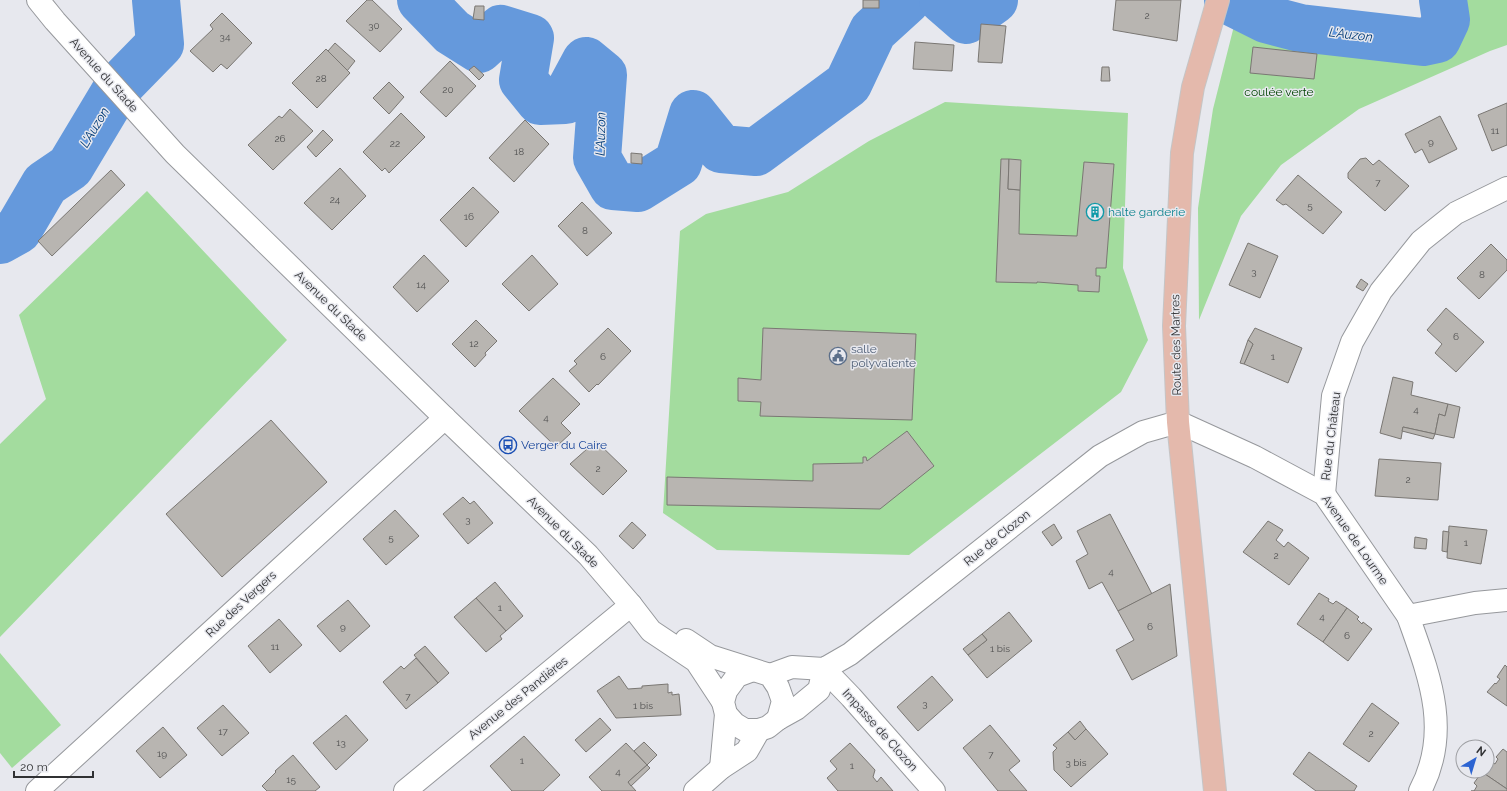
<svg xmlns="http://www.w3.org/2000/svg" width="1507" height="791" font-family="Raleway,sans-serif">
	<style>
		.green { fill: #a3dc9e }
		.lines { fill: none; stroke-linecap: round; stroke-linejoin: round }
		.river { stroke: #6599dc; stroke-width: 48 }
		.building { fill: #b8b5b1; stroke: #7a7773 }
		.minor-casing { stroke: #96989c; stroke-width: 24 }
		.major-casing { stroke: #c5c5c6; stroke-width: 24 }
		.minor { stroke: #fff; stroke-width: 22 }
		.major { stroke: #e4b9ac; stroke-width: 22 }
		.labels { text-anchor: middle; stroke-width: 3; stroke-linejoin: round; paint-order: stroke }
		.number-label { font-size: 10px; fill: #525252 }
		.street-label { font-size: 12px; fill: #303133; stroke: #e7e8ee }
		.park-label { font-size: 12px; fill: #040; stroke: #e7e8ee }
		.culture-label { font-size: 12px; fill: #0d838f; stroke: #e7e8ee; text-anchor: start }
		.service-label { font-size: 12px; fill: #4e5e75; stroke: #e7e8ee; text-anchor: start }
		.transit-label { font-size: 12px; fill: #164399; stroke: #e7e8ee; text-anchor: start }
		.water-label { font-size: 13px; font-style: italic; fill: #023b77; stroke: #e7e8ee }
	</style>
	<rect width="100%" height="100%" fill="#e7e8ee"/>
	<g class="green">
		<path d="M1443,0H1507V45L1490,51L1359,109L1281,165L1241,216L1199,320L1198,208L1213,109L1235,22L1391,49L1437,39L1446,20Z"/>
		<path d="M945,102L1128,113L1123,268L1148,340L1121,392L909,555L717,550L663,513L680,231L706,214L788,192L869,141Z"/>
		<path d="M147,191L287,340L0,637V444L46,399L19,315Z"/>
		<path d="M0,653L61,725L12,768L0,753Z"/>
	</g>
	<g class="lines">
		<g class="river">
			<path d="M421,0L452,32L479,49L501,29L530,38L523,80L540,101L565,100L586,61L603,75L597,158L613,186L638,188L678,163L693,114L721,149L756,152L848,84L873,31L907,0"/>
			<path d="M943,0L966,20L994,0"/>
			<path d="M1228,0L1266,19L1300,28L1423,42L1437,39L1446,20L1443,0"/>
			<path d="M0,240L18,230L45,184L70,167L118,87L160,44L156,0"/>
		</g>
	</g>
	<g class="building">
		<path d="M367,0H372L402,29L380,52L346,21Z"/>
		<rect x="863" y="0" width="16" height="8"/>
		<path d="M1116,0H1181L1177,41L1113,30Z"/>
		<path d="M475,6H484V20L473,19Z"/>
		<path d="M222,13L252,43L227,69L221,64L213,72L190,51L213,29L210,25Z"/>
		<path d="M981,24L1006,26L1002,63L978,62Z"/>
		<path d="M915,42L954,45L952,71L913,69Z"/>
		<path d="M335,43L355,61L347,71L328,51Z"/>
		<path d="M1253,47L1317,54L1314,79L1250,73Z"/>
		<path d="M326,49L350,73L317,108L292,83Z"/>
		<path d="M450,61L476,86L446,117L420,92Z"/>
		<path d="M474,66L484,75L479,80L469,70Z"/>
		<path d="M1102,67H1109L1110,81H1101Z"/>
		<path d="M389,82L404,97L389,114L373,98Z"/>
		<path d="M1507,103V145L1492,151L1478,115Z"/>
		<path d="M290,109L313,131L273,170L248,145L279,116L282,118Z"/>
		<path d="M401,113L425,137L389,173L385,168L382,171L363,152Z"/>
		<path d="M1440,116L1457,149L1429,163L1422,149L1415,153L1405,134Z"/>
		<path d="M525,120L549,144L514,182L489,158Z"/>
		<path d="M323,130L333,140L316,157L307,147Z"/>
		<path d="M631,153L642,154V164L631,163Z"/>
		<path d="M1366,158L1373,165L1379,160L1409,186L1385,211L1348,178V173L1360,159Z"/>
		<path d="M1001,159H1009L1008,189L1020,190L1019,234L1077,236L1084,162L1114,164L1106,268H1096V276H1100L1099,292L1078,291V285L1037,282V283L996,282Z"/>
		<path d="M1009,159L1021,160L1020,190L1008,189Z"/>
		<path d="M340,168L366,196L332,230L304,203Z"/>
		<path d="M111,170L125,185L52,256L38,241Z"/>
		<path d="M1298,175L1342,212L1323,234L1286,204L1283,205L1276,200Z"/>
		<path d="M473,187L499,212L466,247L440,220Z"/>
		<path d="M582,202L612,233L587,256L558,226Z"/>
		<path d="M1248,243L1278,256L1260,298L1229,285Z"/>
		<path d="M1491,244L1507,260V270L1479,299L1457,278Z"/>
		<path d="M424,255L449,281L417,312L393,287Z"/>
		<path d="M532,255L558,284L529,311L502,284Z"/>
		<path d="M1361,279L1368,284L1363,291L1356,287Z"/>
		<path d="M1446,308L1484,342L1456,372L1435,353L1442,344L1427,330Z"/>
		<path d="M476,320L497,341L485,353L486,355L475,367L452,344Z"/>
		<path d="M608,328L631,351L598,385L597,384L589,392L569,371L577,364L574,361Z"/>
		<path d="M763,328L916,334L912,420L760,416L761,402L738,401V378L761,380Z"/>
		<path d="M1255,328L1302,348L1288,383L1244,364L1253,344L1248,340Z"/>
		<path d="M1248,340L1253,344L1244,364L1240,363Z"/>
		<path d="M1393,377L1413,382L1411,395L1448,404L1445,416L1439,414L1435,434L1403,427L1401,439L1380,433Z"/>
		<path d="M553,378L580,404L561,423L571,433L556,447L519,411Z"/>
		<path d="M1448,404L1460,407L1454,438L1435,434L1439,414L1445,416Z"/>
		<path d="M271,420L327,482L222,577L166,514Z"/>
		<path d="M1403,427L1435,434L1433,439L1402,431Z"/>
		<path d="M907,431L934,466L880,509L667,505V477L813,481V464L863,463V457H866L867,461Z"/>
		<path d="M596,441L627,471L603,495L570,464Z"/>
		<path d="M1379,459L1441,463L1438,500L1375,496Z"/>
		<path d="M463,497L470,504L474,501L493,523L468,544L443,514Z"/>
		<path d="M395,510L419,536L386,565L363,539Z"/>
		<path d="M1110,514L1152,594L1118,611L1102,582L1089,589L1076,561L1088,554L1077,531Z"/>
		<path d="M1268,521L1283,530L1276,540L1284,547L1288,542L1309,558L1289,585L1243,552Z"/>
		<path d="M632,522L646,535L633,549L619,536Z"/>
		<path d="M1054,524L1062,538L1052,546L1042,532Z"/>
		<path d="M1449,526L1487,530L1481,564L1447,558Z"/>
		<path d="M1443,531L1449,532L1447,552L1442,551Z"/>
		<path d="M1415,537L1427,539L1426,549L1414,548Z"/>
		<path d="M495,582L523,616L506,631L476,598Z"/>
		<path d="M1170,584L1177,656L1132,680L1116,650L1134,640L1118,611Z"/>
		<path d="M1319,593L1329,599L1328,601L1333,604L1336,601L1347,608L1323,642L1297,624Z"/>
		<path d="M476,598L506,631L500,636L502,639L486,652L454,617Z"/>
		<path d="M348,600L370,626L340,652L317,626Z"/>
		<path d="M1347,608L1359,617L1357,619L1362,624L1363,622L1372,629L1348,661L1323,642Z"/>
		<path d="M1009,612L1032,641L987,678L968,655L987,640L982,634Z"/>
		<path d="M279,619L302,645L270,673L248,646Z"/>
		<path d="M982,634L987,640L968,655L963,649Z"/>
		<path d="M425,646L449,673L438,683L414,655Z"/>
		<path d="M416,658L438,683L406,709L383,682L401,666L404,669Z"/>
		<path d="M1505,665L1507,667V706L1487,692L1495,683L1496,684L1500,679L1497,677Z"/>
		<path d="M619,676L628,689L642,688V686L668,684V693L672,692V695L679,694L681,715L616,718L597,691Z"/>
		<path d="M932,676L953,700L918,731L897,707Z"/>
		<path d="M1372,703L1399,723L1369,762L1343,744Z"/>
		<path d="M223,705L249,733L222,756L197,728Z"/>
		<path d="M346,715L368,740L336,770L313,743Z"/>
		<path d="M600,718L611,730L586,752L575,740Z"/>
		<path d="M1080,721L1086,729L1075,740L1068,732Z"/>
		<path d="M990,725L1020,761L1009,770L1027,791H998L963,748Z"/>
		<path d="M163,727L187,755L160,778L136,751Z"/>
		<path d="M1086,729L1108,754L1071,787L1054,770L1053,752L1057,748L1053,745L1068,732L1075,740Z"/>
		<path d="M524,736L560,775L543,791H512L490,766Z"/>
		<path d="M644,742L657,755L647,765L634,751Z"/>
		<path d="M626,743L647,765L628,782L636,791H602L589,777Z"/>
		<path d="M850,743L875,770L873,777L877,782L881,777L893,791H838L827,778L837,769L830,761Z"/>
		<path d="M1503,749L1507,752V789L1482,772L1487,771V766L1490,761L1495,764L1498,759L1496,757Z"/>
		<path d="M1309,752L1357,786L1354,791H1316L1293,774Z"/>
		<path d="M293,755L320,787L315,791H267L262,786L276,772L275,771Z"/>
		<path d="M647,765L650,768L631,786L628,782Z"/>
		<path d="M1482,772L1507,789V791H1471H1474L1477,786L1474,783Z"/>
	</g>
	<g class="lines">
		<defs>
			<g id="minor">
				<path d="M38,0L55,21L175,154L445,418L588,555L631,605L651,631L696,661L723,702"/>
				<path d="M1324,494L1333,396L1352,342L1381,291L1421,241L1456,213L1507,188"/>
				<path d="M1408,616C1429,675 1452,731 1420,791"/>
				<path d="M686,640L710,656L770,675L778,687L783,701L778,719"/>
				<path d="M824,669L851,697L934,791"/>
				<path d="M753,670L737,676L726,691L723,702L726,714L735,724L745,730H759L768,727L778,719L796,709L819,690L824,669"/>
				<path d="M770,675L792,667L824,669L850,654L1100,456L1143,432L1178,422L1255,457L1324,494L1408,616L1475,603L1507,600"/>
				<path d="M721,768L726,714"/>
				<path d="M37,791L445,418"/>
				<path d="M405,791L631,605"/>
				<path d="M695,791L721,768L747,751L759,730"/>
			</g>
			<path id="major" d="M1215,791L1178,422L1174,326L1182,153L1193,87L1218,0"/>
		</defs>
		<use href="#minor" class="minor-casing"/>
		<use href="#major" class="major-casing"/>
		<use href="#minor" class="minor"/>
		<use href="#major" class="major"/>
	</g>
	<defs>
		<symbol id="building-ring" viewBox="-11 -11 22 22"><circle r="9.5" fill="#e7e8ee" stroke="#0f9aa8" stroke-width="1.5"/><path d="M-4-6H4V6H1V3H-1V6H-4ZM-2.5-4.3h1.7v1.8h-1.7ZM.8-4.3h1.7v1.8H.8ZM-2.5-1h1.7V.8h-1.7ZM.8-1h1.7V.8H.8Z" fill="#0f9aa8"/></symbol>
		<symbol id="civic-ring" viewBox="-11 -11 22 22"><circle r="9.5" fill="#e7e8ee" stroke="#5c6f8a" stroke-width="1.5"/><path d="M-.6-6.5H3V-4.5H.6V-3L4-1V1h2V6H-6V1h2V-1L-.6-3ZM-1.2 2.5V6h2.4V2.5Z" fill="#5c6f8a"/></symbol>
		<symbol id="bus-ring" viewBox="-11 -11 22 22"><circle r="9.5" fill="#e7e8ee" stroke="#1a4fb4" stroke-width="1.5"/><path d="M-5-6H5V4H4V6H2V4H-2V6H-4V4H-5ZM-3.5-4V0h7V-4ZM-3.5 1.2v1.5H-2V1.2ZM2 1.2v1.5H3.5V1.2Z" fill="#1a4fb4"/></symbol>
	</defs>
	<g fill-rule="evenodd">
		<use href="#building-ring" x="1085" y="202" width="20" height="20"/>
		<use href="#civic-ring" x="828" y="346" width="20" height="20"/>
		<use href="#bus-ring" x="498" y="435" width="20" height="20"/>
	</g>
	<g class="labels">
		<g class="number-label">
			<text x="1147" y="19">2</text>
			<text x="374" y="29">30</text>
			<text x="225" y="40">34</text>
			<text x="321" y="82">28</text>
			<text x="448" y="93">20</text>
			<text x="1495" y="134">11</text>
			<text x="280" y="142">26</text>
			<text x="1431" y="145">9</text>
			<text x="395" y="147">22</text>
			<text x="519" y="155">18</text>
			<text x="1378" y="186">7</text>
			<text x="335" y="203">24</text>
			<text x="1310" y="209">5</text>
			<text x="469" y="220">16</text>
			<text x="585" y="234">8</text>
			<text x="1254" y="275">3</text>
			<text x="1482" y="278">8</text>
			<text x="421" y="288">14</text>
			<text x="1456" y="340">6</text>
			<text x="474" y="347">12</text>
			<text x="603" y="360">6</text>
			<text x="1273" y="360">1</text>
			<text x="1416" y="413">4</text>
			<text x="546" y="421">4</text>
			<text x="598" y="472">2</text>
			<text x="1408" y="483">2</text>
			<text x="468" y="523">3</text>
			<text x="391" y="541">5</text>
			<text x="1466" y="546">1</text>
			<text x="1276" y="559">2</text>
			<text x="1111" y="575">4</text>
			<text x="500" y="611">1</text>
			<text x="1322" y="620">4</text>
			<text x="343" y="630">9</text>
			<text x="1150" y="630">6</text>
			<text x="1347" y="639">6</text>
			<text x="275" y="650">11</text>
			<text x="1000" y="652">1 bis</text>
			<text x="408" y="700">7</text>
			<text x="925" y="707">3</text>
			<text x="643" y="709">1 bis</text>
			<text x="223" y="735">17</text>
			<text x="1371" y="737">2</text>
			<text x="341" y="746">13</text>
			<text x="162" y="757">19</text>
			<text x="991" y="758">7</text>
			<text x="522" y="764">1</text>
			<text x="1076" y="766">3 bis</text>
			<text x="852" y="769">1</text>
			<text x="618" y="775">4</text>
			<text x="291" y="783">15</text>
		</g>
		<g class="street-label">
			<text transform="translate(104 75) rotate(48)" y="4">Avenue du Stade</text>
			<text transform="translate(331 306) rotate(44)" y="4">Avenue du Stade</text>
			<text transform="translate(1176 345) rotate(-91)" y="4">Route des Martres</text>
			<text transform="translate(1331 436) rotate(-83)" y="4">Rue du Château</text>
			<text transform="translate(563 532) rotate(45)" y="4">Avenue du Stade</text>
			<text transform="translate(997 538) rotate(-39)" y="4">Rue de Clozon</text>
			<text transform="translate(1355 540) rotate(55)" y="4">Avenue de Lourme</text>
			<text transform="translate(241 604) rotate(-43)" y="4">Rue des Vergers</text>
			<text transform="translate(518 698) rotate(-39)" y="4">Avenue des Pandières</text>
			<text transform="translate(880 730) rotate(48)" y="4">Impasse de Clozon</text>
		</g>
		<g class="park-label">
			<text x="1279" y="96">coulée verte</text>
		</g>
		<g class="culture-label">
			<text x="1108" y="216">halte garderie</text>
		</g>
		<g class="service-label">
			<text x="851" y="353">salle<tspan x="851" dy="14">polyvalente</tspan></text>
		</g>
		<g class="transit-label">
			<text x="521" y="449">Verger du Caire</text>
		</g>
		<g class="water-label">
			<text transform="translate(1351 34) rotate(7)" y="5">L'Auzon</text>
			<text transform="translate(94 127) rotate(-59)" y="5">L'Auzon</text>
			<text transform="translate(600 134) rotate(-89)" y="5">L'Auzon</text>
		</g>
	</g>
	<g transform="translate(1475 759) rotate(38)"><circle r="19" fill="#e7e8ee" stroke="#9e9fa3"/>
	<path d="M0-3L7 15L0 10L-7 15Z" fill="#2c64d2"/>
	<text y="-6" font-size="11" font-weight="bold" text-anchor="middle" fill="#303133">N</text>
	</g>
	<path d="M14 771v6h79v-6" fill="none" stroke="#303133" stroke-width="2"/>
	<text x="20" y="771" font-size="12" fill="#303133" stroke="#e7e8ee" stroke-width="3" paint-order="stroke">20 m</text>
</svg>
